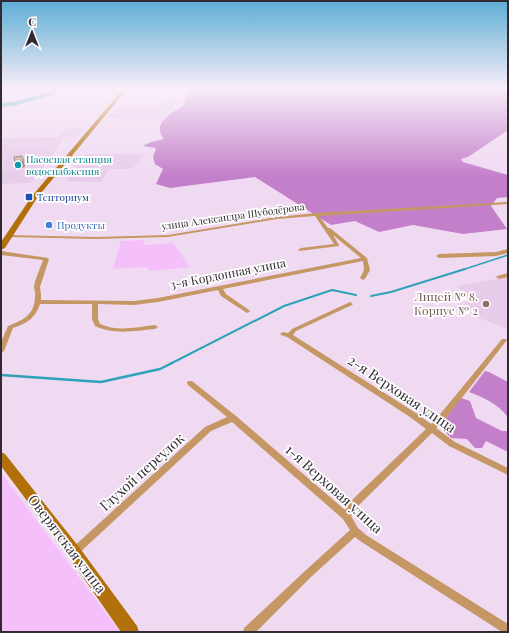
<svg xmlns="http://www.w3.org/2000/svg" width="509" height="633" font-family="'Playfair Display',serif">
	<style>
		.built { fill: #e8cdeb }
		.green { fill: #f5bffb }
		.forest { fill: #c37fca }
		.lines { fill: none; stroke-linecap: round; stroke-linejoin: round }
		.stream-far2 { stroke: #2ea2b8; stroke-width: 1.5 }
		.stream-far1 { stroke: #2ea2b8; stroke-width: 2 }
		.stream { stroke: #2ea2b8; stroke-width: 2.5 }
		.river { fill: #2ea2b8; fill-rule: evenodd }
		.street { fill: #c49765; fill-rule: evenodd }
		.secondary { fill: #b2700a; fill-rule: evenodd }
		.shaded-wall { fill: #8d7d6d }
		.building { fill: #c9b29c; stroke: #8d7d6d }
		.culture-dot { fill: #0f9aa8; stroke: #fff; stroke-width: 1.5 }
		.transit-dot { fill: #1a4fb4; stroke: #fff; stroke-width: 1.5 }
		.shop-dot { fill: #3f7fe0; stroke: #fff; stroke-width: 1.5 }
		.education-dot { fill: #8d6e63; stroke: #fff; stroke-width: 1.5 }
		.labels { text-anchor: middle; stroke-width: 3.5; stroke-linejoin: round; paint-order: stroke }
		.far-culture-label { font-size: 10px; fill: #0d838f; stroke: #fff; text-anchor: start }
		.far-transit-label { font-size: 10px; fill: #164399; stroke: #fff; text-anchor: start }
		.far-street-label { font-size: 10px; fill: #322a33; stroke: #fff }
		.far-shop-label { font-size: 10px; fill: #366cbe; stroke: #fff; text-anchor: start }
		.street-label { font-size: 12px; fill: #322a33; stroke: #fff }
		.education-label { font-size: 12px; fill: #785e54; stroke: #fff; text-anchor: end }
		.near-street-label { font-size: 14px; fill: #322a33; stroke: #fff }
	</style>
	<rect width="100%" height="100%" fill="#f0daf2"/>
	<g class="built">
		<path d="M168,99H182L177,106L162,119L108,118L119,105L158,106L159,104L166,103Z"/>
		<path d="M67,128H84L77,137H64L50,159L30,183L1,184V172L3,170L1,143L3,138L59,137Z"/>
		<path d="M85,154H146L132,169H109L101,182L66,181Z"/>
		<path d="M508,277V329L458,310L471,298L456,286Z"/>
	</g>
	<g class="green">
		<path d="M144,240V245L173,243L190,267L149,271L146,267L113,269L121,241Z"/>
		<path d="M1,473L120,632H1Z"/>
	</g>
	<g class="forest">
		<path d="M188,88H508V130L468,157L461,159L463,162L508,175V197L497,198L491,206L507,229L463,234L413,225L379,232L355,221L331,225L255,177L170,188L156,184L163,169L155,164L153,157L156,148L143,146L151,142L164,139C151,123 172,113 184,105Z"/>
		<path d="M485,371L489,372L508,382V417C498,404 483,397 469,392Z"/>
		<path d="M461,398L470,401L476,418L502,431H508V452L486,441L482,448H475L467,439L451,438L440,426Z"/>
	</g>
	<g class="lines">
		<path class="stream-far2" d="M462,270L508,255"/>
		<g class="stream-far1">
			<path d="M371,296L391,292L465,269"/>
			<path d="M170,364L284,306L332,290L356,295"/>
		</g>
		<path class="stream" d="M1,375L101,382L160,369L172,363"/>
		<path class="river" d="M50,88H56L55,94L17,105L1,107V103L17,101L50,92Z"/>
		<g class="street">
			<path d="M1,88H17L43,90L42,91L1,89Z"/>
			<path d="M508,202V204L319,216L328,228H330L367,258L370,270L365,279L363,280L360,278L364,270L363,261L223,289L226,294L249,310L250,311L249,312L247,313L221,296L218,290L158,302L134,305L98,304V319L100,324C118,332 136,327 155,325L158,327L155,329C134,331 115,335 95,326L92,319V304H40C35,319 27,323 13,328L4,351L1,353V342L8,326C23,320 35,315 35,296C36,293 34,290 34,287C34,282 41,266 43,260L1,255V251L48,258L49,259L40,287L41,295V300L134,301L158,298L361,258L333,235L339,245V246L299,251L298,250L301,248L334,244L315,216L277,219L168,237L95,239L9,237H7V235L95,237L168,235L277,217L316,213Z"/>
			<path d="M508,249V253L496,256L439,258L436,256L439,254L496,252Z"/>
			<path d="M508,273V277L499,279L496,277L497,276Z"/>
			<path d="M350,302L353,304L352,305L296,331L293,335L416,413L431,424L437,418L502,339H506L507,340L443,422L436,428L455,442L508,468V475L449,446L432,433L358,506L351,516L358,528L366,535L508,624V632H502L360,541L355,537L311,577L256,632H243L244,628L305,571L350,530L343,519L232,422L211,431L77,555L74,556L71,555L69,552L71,549L205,427L227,417L188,385L187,383L188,381H192L236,416L345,510L352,500L426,429L410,417L287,337L281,335L280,334L283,332L288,333L292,329Z"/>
		</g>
		<g class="secondary">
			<path d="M124,88H128L37,198L5,248L1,250V242L32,196Z"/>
			<path d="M1,452L5,454L79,547L137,626L139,632H121L69,557L1,466Z"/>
		</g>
	</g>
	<path class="shaded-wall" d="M24,161L25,167L17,169L15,162Z"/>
	<path class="building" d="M22,156L24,161L15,162L14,157Z"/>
	<linearGradient id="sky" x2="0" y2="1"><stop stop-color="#5dadd5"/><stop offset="0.5" stop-color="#f8eef9"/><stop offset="1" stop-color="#f8eef9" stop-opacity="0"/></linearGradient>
	<rect width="509" height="177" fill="url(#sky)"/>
	<circle class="culture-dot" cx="18" cy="165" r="4"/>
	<rect class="transit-dot" x="25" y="193" width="8" height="8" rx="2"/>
	<circle class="shop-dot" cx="49" cy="225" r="4"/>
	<circle class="education-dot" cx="486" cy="304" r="4"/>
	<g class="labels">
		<g class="far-culture-label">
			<text x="26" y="163">Насосная станция<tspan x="26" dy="12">водоснабжения</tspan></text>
		</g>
		<g class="far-transit-label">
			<text x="37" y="201">Тенториум</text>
		</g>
		<g class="far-street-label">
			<text transform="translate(233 216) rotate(-8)" y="4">улица Александра Шубодёрова</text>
		</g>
		<g class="far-shop-label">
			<text x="57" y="229">Пpoдукты</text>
		</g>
		<g class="street-label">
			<text transform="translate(228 274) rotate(-11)" y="4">3-я Кордонная улица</text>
		</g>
		<g class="education-label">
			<text x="478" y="301">Лицей № 8.<tspan x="478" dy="14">Корпус № 2</tspan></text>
		</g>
		<g class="near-street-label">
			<text transform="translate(402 394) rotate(34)" y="5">2-я Верховая улица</text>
			<text transform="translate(142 472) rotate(-42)" y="5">Глухой переулок</text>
			<text transform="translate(334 489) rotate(42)" y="5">1-я Верховая улица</text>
			<text transform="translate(67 544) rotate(53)" y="5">Оверятская улица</text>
		</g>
	</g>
	<rect width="509" height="633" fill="none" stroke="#322a33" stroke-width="4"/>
	<g transform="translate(32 32)" stroke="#ffffff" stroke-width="3" paint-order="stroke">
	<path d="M0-3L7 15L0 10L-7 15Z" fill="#322a33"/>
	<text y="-6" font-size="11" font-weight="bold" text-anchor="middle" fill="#322a33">С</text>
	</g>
</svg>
